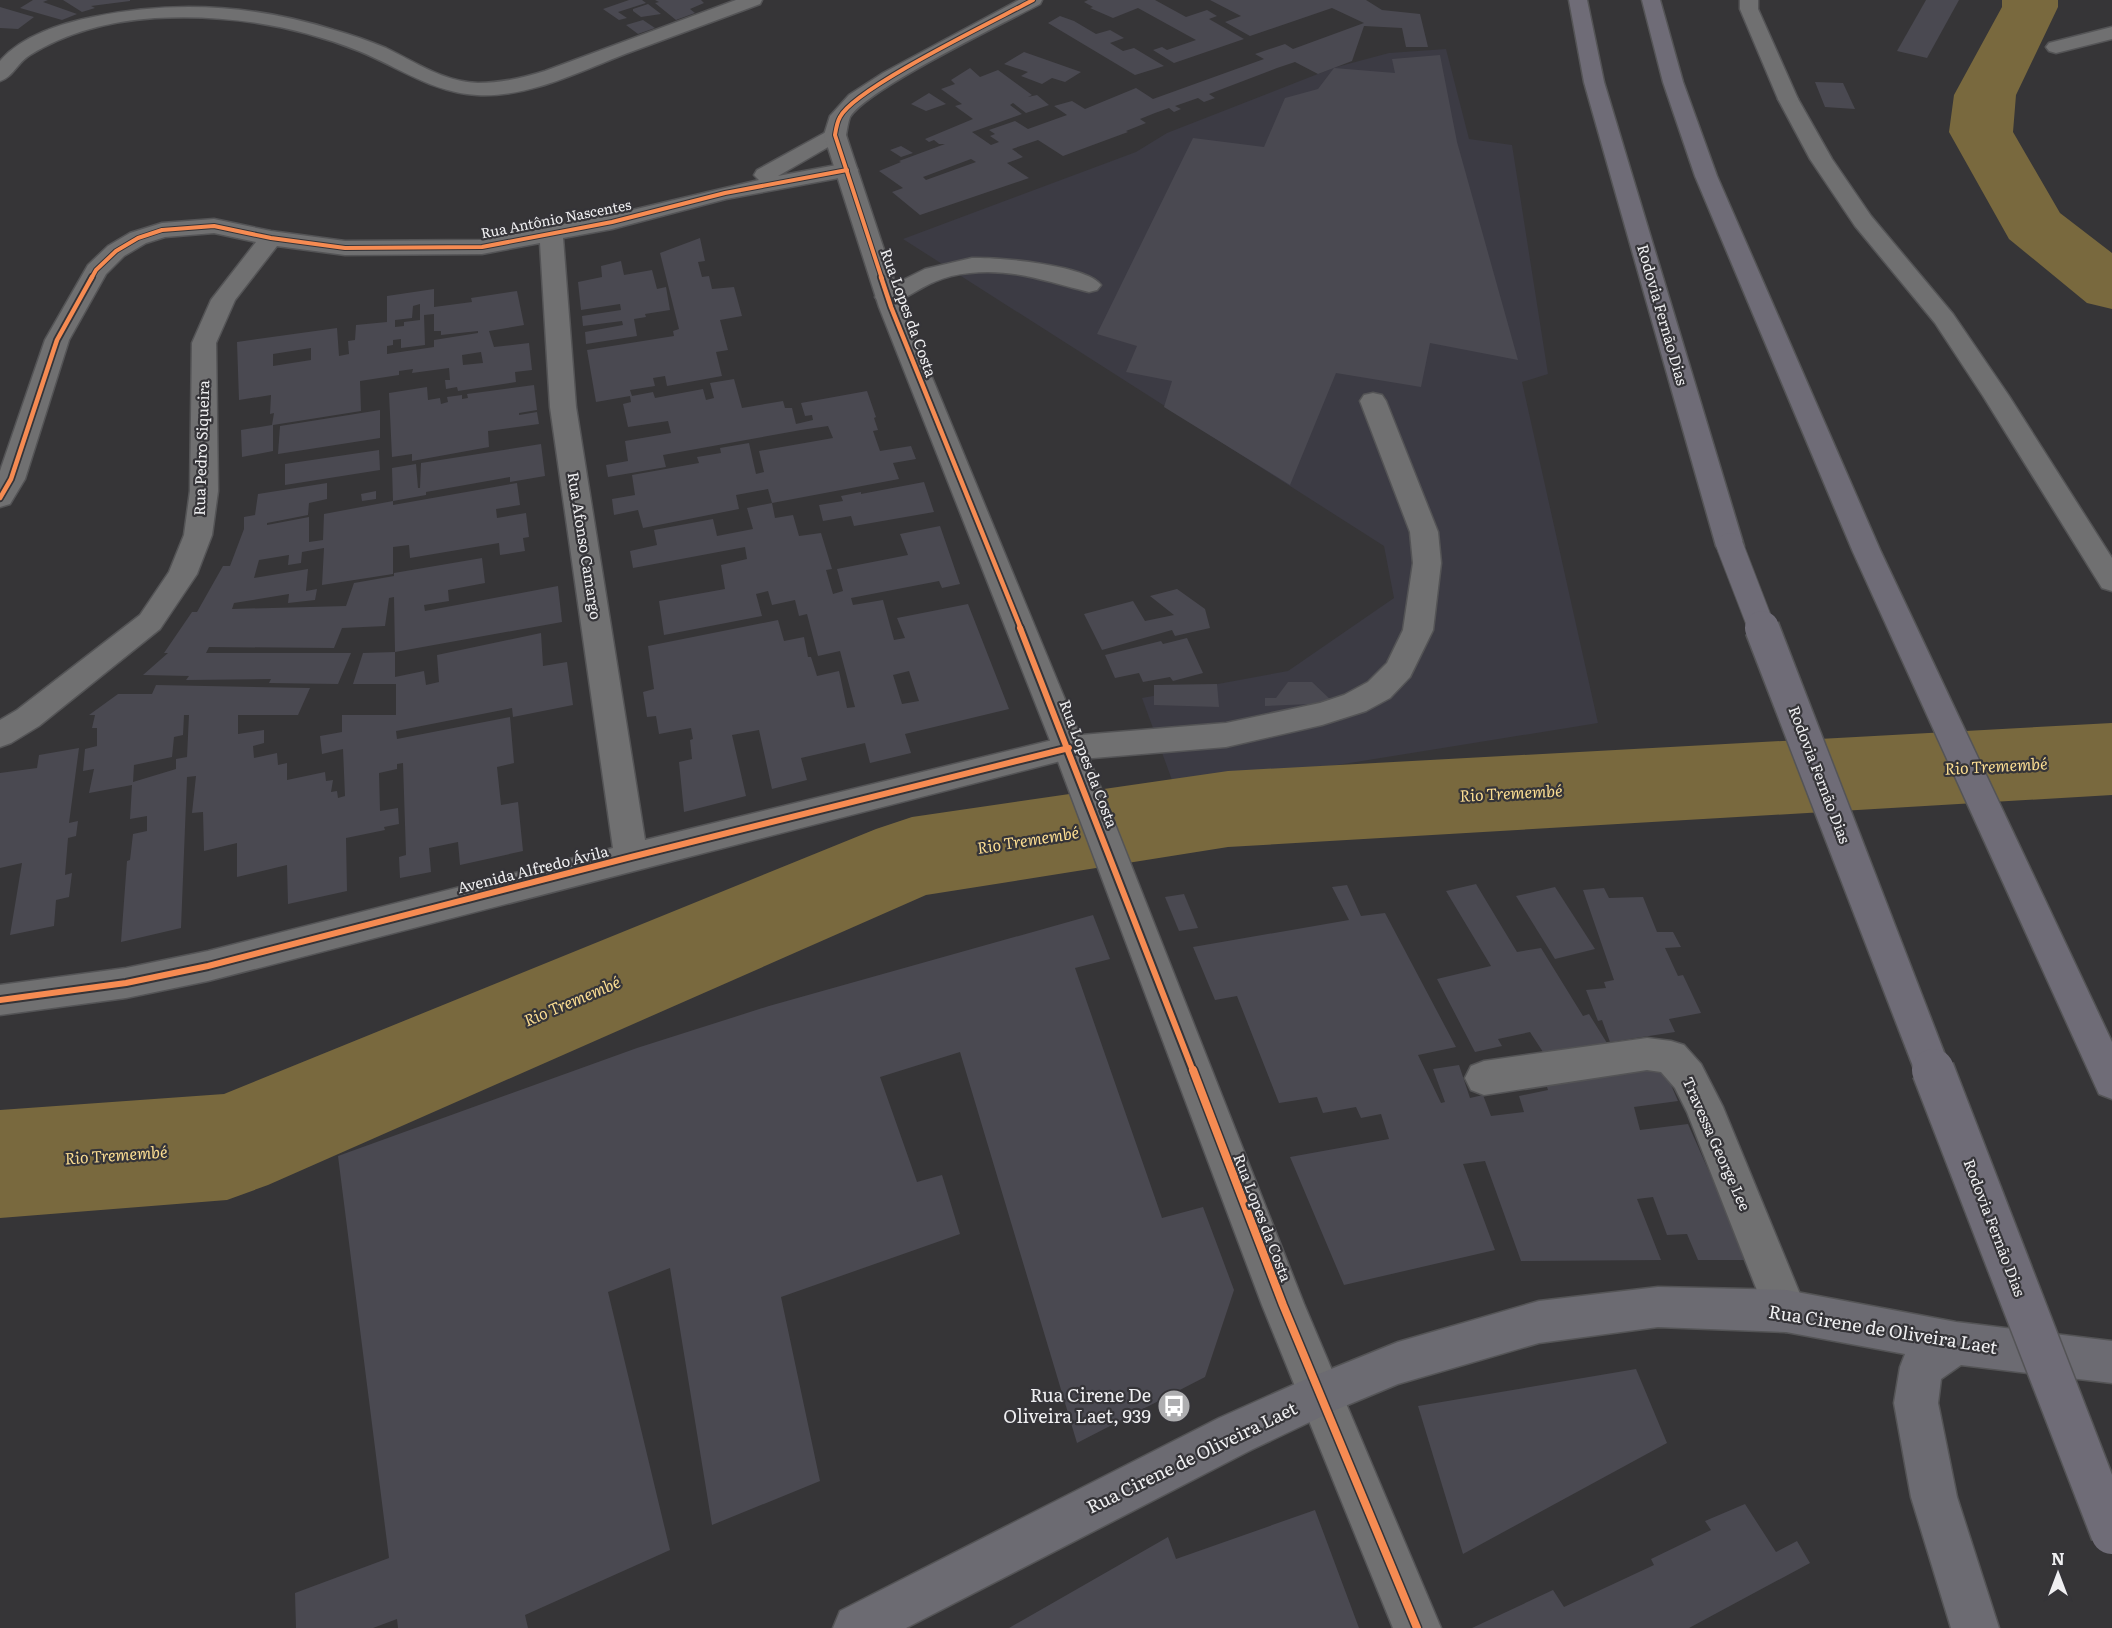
<svg xmlns="http://www.w3.org/2000/svg" width="2112" height="1628" font-family="Literata,serif">
	<style>
		.built { fill: #3c3b44 }
		.lines { fill: none; stroke-linecap: round; stroke-linejoin: round }
		.river { fill: #79693e; fill-rule: evenodd }
		.building { fill: #4a4951; fill-rule: evenodd }
		.service-casing { stroke: #545456; stroke-width: 3 }
		.minor-casing { stroke: #545456; stroke-width: 3 }
		.tertiary-casing { stroke: #545456; stroke-width: 3 }
		.primary-casing { stroke: #545456; stroke-width: 3 }
		.motorway-casing { stroke: #545456; stroke-width: 3 }
		.service { fill: #707071; fill-rule: evenodd }
		.minor { fill: #707071; fill-rule: evenodd }
		.tertiary { fill: #707071; fill-rule: evenodd }
		.primary { fill: #6c6b72; fill-rule: evenodd }
		.motorway { fill: #6f6c77; fill-rule: evenodd }
		.motorway-bridge-far2-casing { stroke: #545456; stroke-width: 28; stroke-linecap: butt }
		.motorway-bridge-far1-casing { stroke: #545456; stroke-width: 37; stroke-linecap: butt }
		.motorway-bridge-casing { stroke: #545456; stroke-width: 45; stroke-linecap: butt }
		.motorway-bridge-far2 { stroke: #6f6c77; stroke-width: 26 }
		.motorway-bridge-far1 { stroke: #6f6c77; stroke-width: 34 }
		.motorway-bridge { stroke: #6f6c77; stroke-width: 42 }
		.cycleway-far3-casing { stroke: #353438; stroke-width: 6 }
		.cycleway-far2-casing { stroke: #353438; stroke-width: 8 }
		.cycleway-far1-casing { stroke: #353438; stroke-width: 10 }
		.cycleway-casing { stroke: #353438; stroke-width: 11 }
		.cycleway-far3 { stroke: #f68b52; stroke-width: 4 }
		.cycleway-far2 { stroke: #f68b52; stroke-width: 4.5 }
		.cycleway-far1 { stroke: #f68b52; stroke-width: 6 }
		.cycleway { stroke: #f68b52; stroke-width: 8 }
		.labels { text-anchor: middle; stroke-width: 4.5; stroke-linejoin: round; paint-order: stroke }
		.far-street-label { font-size: 14px; fill: #efeff1; stroke: #353438 }
		.street-label { font-size: 15px; fill: #efeff1; stroke: #353438 }
		.water-label { font-size: 16px; font-style: italic; fill: #fbdd92; stroke: #353438 }
		.near-street-label { font-size: 18px; fill: #efeff1; stroke: #353438 }
		.near-poi-label { font-size: 18px; fill: #efeff1; stroke: #353438; text-anchor: end }
	</style>
	<rect width="100%" height="100%" fill="#363537"/>
	<path class="built" d="M1446,49L1469,139L1512,145L1548,374L1522,382L1598,723L1176,791L1142,698L1288,671L1394,598L1384,546L903,239L1136,152L1167,133L1333,68L1389,53Z"/>
	<g class="lines">
		<g class="river">
			<path d="M2002,0H2058V7L2016,95L2013,132L2060,213L2112,253V309L2087,303L2009,239L1949,132L1954,95L2002,7Z"/>
			<path d="M2112,723V795L1228,847L926,895L268,1185L227,1200L0,1218V1110L224,1094L876,829L912,817L1228,771Z"/>
		</g>
	</g>
	<g class="building">
		<path d="M33,0H48L43,2L77,14L62,20L20,8Z"/>
		<path d="M63,0H130V1L91,6L95,8L82,12Z"/>
		<path d="M629,0H642L646,3L618,12L627,18L619,20L603,9Z"/>
		<path d="M655,0H701L704,3L690,9L695,13L676,20L655,3L659,2Z"/>
		<path d="M1088,0H1155L1186,17L1207,10L1217,16L1209,19L1244,39L1174,63L1153,50L1162,47L1167,50L1196,40L1138,8L1113,18L1090,8L1093,7L1084,2Z"/>
		<path d="M1210,0H1366L1382,10L1420,14L1428,47H1406L1402,28L1364,26L1352,61L1318,74L1295,62L1277,68L1209,94L1215,98L1204,102L1198,98L1175,106L1181,109L1174,112L1169,108L1155,113L1140,119L1146,123L1126,131L1128,132L1063,156L1038,140L1012,149L1023,157L1007,163L1029,178L920,215L892,192L903,188L879,171L901,162L899,161L945,144H939L934,140L929,142L925,139L973,119L955,106L962,104L941,89L955,84L951,80L970,68L980,77L998,70L1032,95L1028,97L1037,95L1049,105L1026,113L1013,103L1010,105L1022,114L972,132L991,145L999,142L990,136L995,134L989,130L1015,121L1028,129L1067,115L1054,106L1072,101L1085,109L1136,88L1153,99L1264,59L1255,54L1285,44L1293,49L1364,23L1332,8L1250,36L1225,22L1241,16ZM971,159L976,162L926,180L923,177Z"/>
		<path d="M1926,0H1959L1927,58L1897,51Z"/>
		<path d="M648,4L661,14L641,17L633,11V9Z"/>
		<path d="M0,7L34,17L18,29L0,28Z"/>
		<path d="M1060,16L1074,21L1096,34L1110,30L1124,38L1110,43L1123,51L1134,48L1164,66L1135,75L1048,23Z"/>
		<path d="M643,20L655,28L638,34L626,25Z"/>
		<path d="M1024,52L1081,72L1065,82L1052,78L1042,84L1021,76L1028,72L1004,64Z"/>
		<path d="M1440,55L1457,142L1518,360L1430,343L1421,387L1336,373L1290,485L1164,407L1172,381L1126,372L1137,346L1097,334L1193,138L1264,147L1285,98L1318,89L1334,68L1395,73L1392,59Z"/>
		<path d="M1815,82L1843,83L1855,109L1825,107Z"/>
		<path d="M929,93L946,104L926,111L911,104Z"/>
		<path d="M901,146L913,153L901,157L890,150Z"/>
		<path d="M700,238L705,261L698,262L702,277L709,276L712,289L734,287L742,316L720,320L728,350L716,352L722,376L667,386L665,376L653,378L655,386L630,390L632,396L653,392L655,398L703,389L706,400L714,398L710,383L734,379L742,408L783,401L785,408H792L796,424L813,420L812,415L805,416L801,403L867,391L876,417L874,418L878,430L873,431L880,451L911,446L916,459L893,463L899,479L772,503L768,489L736,495L739,509L643,528L638,510L614,515L612,499L635,495L632,475L699,463L697,457L721,453L720,448L749,443L756,474L764,472L759,451L833,438L828,426L801,430L663,455L666,467L608,477L606,465L628,461L625,441L671,433L668,421L628,427L623,404L631,402L630,396L596,402L587,350L674,336L673,331L679,329L660,253Z"/>
		<path d="M621,261L624,275L652,270L657,289L666,287L670,310L645,314L646,317L634,319L637,336L586,344L585,332L623,325L622,321L583,326L582,316L621,310L620,304L581,310L578,282L602,277L601,266Z"/>
		<path d="M434,289V307L472,302L471,298L517,291L524,325L489,331L494,347L529,343L532,370L515,372L516,382L458,391L457,387L446,389L445,380H450L449,368L412,373L413,369L399,371V375L360,381L361,411L273,425V451L242,457L241,430L272,425L274,413L270,414L271,395L239,400L237,342L337,328L339,356L349,354L348,341L355,340L356,325L387,322V296ZM420,304V320L404,322V326L395,327V320L412,318L413,306ZM434,314V331H441V335L478,331V333L434,340V347L387,354V346L393,345V340L401,339V348L425,345L424,315ZM311,348V360L273,366V354ZM481,352L483,363L463,365L462,355Z"/>
		<path d="M534,385L537,410L519,413V415L537,412L539,424L488,431L489,447L412,461V454L392,457L389,393L427,387L428,400L440,398L441,404L448,402L447,397L462,395V399L468,398L467,394Z"/>
		<path d="M380,410V438L278,454L280,426Z"/>
		<path d="M541,444L545,476L510,482V477L426,492V495L393,501L392,468L416,464L418,488H420L421,463Z"/>
		<path d="M379,450L380,470L285,485V464Z"/>
		<path d="M924,482L934,512L854,526L851,516L823,521L819,505L843,501L841,496L861,492V494Z"/>
		<path d="M327,483V499L309,503L308,515L267,523V525L309,517V542L323,540L324,514L393,501V505L517,483L520,505L496,509L497,518L526,513L529,537L523,538L525,551L500,555L499,543L410,558L409,545L393,547V574L322,585L324,548L302,552L301,563L288,565L289,555L259,560L254,578L308,569L306,591L317,589L315,600L288,603L289,594L234,603L232,609L346,606L354,583L394,576V573L482,558L485,583L448,590L449,601L424,605L425,611L558,586L562,622L395,652L394,597L389,598L385,626L342,628L334,648L209,647L206,653H351L338,684L269,683L271,679L186,680L189,676L143,675L168,653H164L192,612H197L223,566H230L244,529V517L255,515L258,494Z"/>
		<path d="M376,491V499L362,501L361,494Z"/>
		<path d="M772,503L775,518L793,515L799,536L821,533L832,569L826,570L833,594L843,591L837,569L908,555L900,534L940,526L960,584L942,588L939,581L851,598L853,605L883,600L894,640L905,638L897,618L968,604L1009,709L905,734L911,753L870,763L865,743L801,758L807,780L772,789L759,730L732,735L746,796L684,812L679,762L692,759L690,740L693,739L691,728L659,734L656,716L647,717L643,692L654,689L648,646L778,620L784,641L804,637L808,657H811L817,676L839,671L847,708L855,707L840,651L818,656L807,614L799,616L795,600L772,605L768,591L756,594L762,616L664,635L659,601L725,589L721,565L747,559L745,547L633,568L630,551L657,545L654,530L713,519L717,536L753,529L747,508ZM909,671L919,701L902,704L893,675Z"/>
		<path d="M1177,589L1205,609L1210,628L1175,636L1172,630L1102,650L1084,614L1133,601L1145,621L1174,615L1150,596Z"/>
		<path d="M541,633L543,666L567,662L573,705L513,717L512,708L396,731L397,739L510,717L514,763L497,767L501,805L518,802L523,851L460,865L458,842L429,848L431,872L400,878L399,857L406,855L403,763L397,764V769L379,773L380,811L398,808L399,824L384,827L385,830L346,838L347,891L288,904L287,865L237,877V843L204,851L203,812L192,813L196,776L187,777L181,928L121,942L127,861L130,860L133,834L147,831V816L130,819L132,785L89,793L94,769L83,771L85,749L97,746V728H92L95,715H89L118,694H152L156,685L310,688L298,715H238V734L264,730V743L253,746L254,758L277,753L278,765L287,763V780L325,772L326,781L333,780L331,792L337,791L338,798L345,796L343,749L322,754L320,736L342,732V715H396V684H353L363,653L395,652V677L424,671L426,685L439,682L437,655ZM184,715H189L187,757L176,759V769L133,782L134,765L172,757L174,737L183,735Z"/>
		<path d="M1187,638L1203,673L1173,681L1170,677L1143,682L1139,673L1115,678L1105,655L1161,641L1163,644Z"/>
		<path d="M1288,682H1312L1334,703L1265,706V698H1276Z"/>
		<path d="M1217,684L1219,707L1154,705V685Z"/>
		<path d="M79,748L69,823L78,821L76,836L68,838L65,875L72,873L69,897L56,900L54,926L10,935L22,863L0,868V773L37,768L39,755Z"/>
		<path d="M1476,884L1517,952L1541,948L1583,1016L1589,1014L1607,1043L1543,1052L1530,1032L1498,1039L1502,1046L1475,1052L1437,979L1491,966L1446,891Z"/>
		<path d="M1347,885L1361,916L1385,913L1456,1047L1418,1055L1441,1103L1445,1102L1433,1069L1459,1065L1470,1098L1483,1095L1491,1116L1524,1112L1519,1096L1548,1090L1546,1084L1661,1062L1678,1101L1634,1107L1640,1130L1688,1124L1748,1260H1698L1687,1234L1667,1235L1653,1197L1637,1199L1661,1260L1521,1261L1485,1161L1463,1164L1495,1250L1344,1285L1290,1157L1389,1139L1381,1114L1361,1118L1356,1107L1323,1113L1317,1097L1279,1103L1237,996L1215,1000L1193,947L1349,920L1332,887Z"/>
		<path d="M1555,887L1595,949L1555,959L1516,896Z"/>
		<path d="M1604,888L1609,898L1643,897L1657,932H1673L1681,947L1665,948L1678,976L1683,975L1701,1013L1669,1019L1675,1032L1610,1042L1602,1020L1598,1021L1586,990L1606,988L1604,982L1614,980L1583,890Z"/>
		<path d="M1184,894L1198,928L1179,931L1165,897Z"/>
		<path d="M1093,915L1110,959L1075,968L1162,1218L1203,1207L1234,1290L1205,1377L1077,1443L960,1052L880,1077L917,1182L942,1175L960,1234L781,1297L820,1481L712,1525L670,1268L608,1292L670,1550L525,1615L528,1628H398L397,1619L373,1628H296L295,1593L389,1558L338,1156L637,1048L769,1006Z"/>
		<path d="M1636,1369L1667,1443L1463,1554L1418,1406Z"/>
		<path d="M1745,1504L1776,1552L1797,1541L1810,1563L1689,1628H1472L1553,1590L1564,1607L1654,1565L1651,1559L1711,1530L1705,1521Z"/>
		<path d="M1315,1510L1359,1628H1009L1168,1537L1176,1559Z"/>
	</g>
	<g class="lines">
		<defs>
			<g id="service">
				<path d="M1788,93L1795,95L1798,99L1832,159L1871,216L1953,314L2009,396L2112,558V591L2102,588L1983,396L1935,323L1855,226L1810,159L1778,99L1781,95Z"/>
				<path d="M972,258C997,257 1087,265 1101,285L1097,290L1089,292C1049,282 1012,268 970,273C957,274 945,277 934,282C916,289 898,307 879,302L875,297L879,292L925,269Z"/>
				<path d="M1373,393L1382,395L1386,401L1438,532L1441,563L1433,630L1410,677L1390,698L1366,711L1322,725L1226,747L1069,760L1058,756L1053,748L1058,740L1069,736L1226,723L1320,703L1344,695L1368,682L1387,663L1403,630L1413,563L1410,532L1360,401L1364,395Z"/>
			</g>
			<g id="minor">
				<path d="M736,0H762L760,4L744,10C707,24 670,37 633,51C584,69 531,98 477,95C434,93 398,67 359,51C294,25 224,14 155,18C111,21 67,32 30,55C18,62 12,78 0,81V61C21,36 62,23 93,17C174,0 255,5 334,30C352,35 369,41 386,48C415,62 444,82 478,83C501,83 523,78 545,71Z"/>
				<path d="M1740,0H1758V9L1798,99L1795,103H1781L1778,99L1740,9Z"/>
				<path d="M2112,27V39L2056,53L2049,51L2046,47L2049,43Z"/>
				<path d="M835,129L842,131L846,135L842,139L778,176L847,163L855,165L858,170L855,175L726,199L612,229L563,238L576,407L645,840L1069,736L1080,740L1085,748L1080,756L208,981L126,998L0,1015V985L126,968L208,951L613,848L550,407L540,243L482,254L345,255L277,246L235,300L216,343L218,491L212,535L197,574L160,629L39,726L11,743L0,747V720L17,710L140,615L169,572L184,535L190,491L192,343L211,300L256,242L214,233L165,237L146,243L124,256L106,274L69,340L25,479L10,504L0,507V471L45,340L88,265L108,246L130,233L162,223L214,219L271,231L345,241L482,240L611,215L759,180L754,175L757,170L828,131Z"/>
				<path d="M1647,1038L1671,1041L1684,1045L1701,1064L1723,1107L1807,1311L1801,1326L1786,1332L1771,1326L1687,1112L1675,1088L1661,1072L1647,1070L1484,1095L1471,1090L1465,1078L1471,1066L1484,1061Z"/>
			</g>
			<path id="tertiary" d="M1019,0H1042L1040,4C1004,23 867,89 850,117C848,122 847,130 846,135L903,307L1085,748L1304,1304L1441,1628H1393L1262,1305L1053,748L879,307L824,135L830,116L849,95L883,73Z"/>
			<path id="primary" d="M1658,1287L1786,1290L1956,1322L2112,1341V1383L1961,1365L1941,1379L1938,1403L1957,1497L1999,1628H1951L1911,1497L1894,1403L1900,1367L1905,1354L1786,1332L1658,1327L1539,1343L1398,1384L1333,1411L1251,1450L906,1628H833L840,1611L1219,1418L1304,1380L1398,1342L1539,1301Z"/>
			<g id="motorway">
				<path d="M1569,0H1587L1604,82L1744,546L1740,553L1730,555L1720,553L1716,546L1584,82Z"/>
				<path d="M1642,0H1660L1683,82L1717,176L1881,552L2112,1042V1099L2099,1094L1853,552L1695,176L1663,82Z"/>
			</g>
		</defs>
		<use href="#service" class="service-casing"/>
		<use href="#minor" class="minor-casing"/>
		<use href="#tertiary" class="tertiary-casing"/>
		<use href="#primary" class="primary-casing"/>
		<use href="#motorway" class="motorway-casing"/>
		<use href="#service" class="service"/>
		<use href="#minor" class="minor"/>
		<use href="#tertiary" class="tertiary"/>
		<use href="#primary" class="primary"/>
		<use href="#motorway" class="motorway"/>
		<defs>
			<path id="motorway-bridge-far2" d="M1730,546L1762,629"/>
			<path id="motorway-bridge-far1" d="M1762,628L1933,1071"/>
			<path id="motorway-bridge" d="M1933,1070L2112,1533"/>
		</defs>
		<use href="#motorway-bridge-far2" class="motorway-bridge-far2-casing"/>
		<use href="#motorway-bridge-far1" class="motorway-bridge-far1-casing"/>
		<use href="#motorway-bridge" class="motorway-bridge-casing"/>
		<use href="#motorway-bridge-far2" class="motorway-bridge-far2"/>
		<use href="#motorway-bridge-far1" class="motorway-bridge-far1"/>
		<use href="#motorway-bridge" class="motorway-bridge"/>
		<defs>
			<g id="cycleway-far3">
				<path d="M91,279L96,270L116,251L138,238L162,230L214,226L271,238L345,248L482,247L612,222L725,193L847,170"/>
				<path d="M882,279L835,135C836,129 837,122 840,117C854,88 998,19 1033,0"/>
			</g>
			<g id="cycleway-far2">
				<path d="M881,277L891,307L1021,629"/>
				<path d="M0,498L11,479L57,340L92,277"/>
			</g>
			<g id="cycleway-far1">
				<path d="M1020,628L1193,1071"/>
				<path d="M0,1000L126,983L208,966L631,857L1069,748"/>
			</g>
			<path id="cycleway" d="M1193,1070L1283,1305L1417,1628"/>
		</defs>
		<use href="#cycleway-far3" class="cycleway-far3-casing"/>
		<use href="#cycleway-far2" class="cycleway-far2-casing"/>
		<use href="#cycleway-far1" class="cycleway-far1-casing"/>
		<use href="#cycleway" class="cycleway-casing"/>
		<use href="#cycleway-far3" class="cycleway-far3"/>
		<use href="#cycleway-far2" class="cycleway-far2"/>
		<use href="#cycleway-far1" class="cycleway-far1"/>
		<use href="#cycleway" class="cycleway"/>
	</g>
	<defs>
		<symbol id="bus-disc" viewBox="-11 -11 22 22"><circle r="9.5" fill="#aeaeb0" stroke="#353438"/><path d="M-5-6H5V4H4V6H2V4H-2V6H-4V4H-5ZM-3.5-4V0h7V-4ZM-3.5 1.2v1.5H-2V1.2ZM2 1.2v1.5H3.5V1.2Z" fill="#fff"/></symbol>
	</defs>
	<g fill-rule="evenodd">
		<use href="#bus-disc" x="1155" y="1387" width="38" height="38"/>
	</g>
	<g class="labels">
		<g class="far-street-label">
			<text transform="translate(556 219) rotate(-11)" y="5">Rua Antônio Nascentes</text>
		</g>
		<g class="street-label">
			<text transform="translate(908 313) rotate(70)" y="5">Rua Lopes da Costa</text>
			<text transform="translate(1662 315) rotate(74)" y="5">Rodovia Fernão Dias</text>
			<text transform="translate(202 448) rotate(-88)" y="5">Rua Pedro Siqueira</text>
			<text transform="translate(584 546) rotate(81)" y="5">Rua Afonso Camargo</text>
			<text transform="translate(1088 764) rotate(69)" y="5">Rua Lopes da Costa</text>
			<text transform="translate(1819 775) rotate(69)" y="5">Rodovia Fernão Dias</text>
			<text transform="translate(533 870) rotate(-14)" y="5">Avenida Alfredo Ávila</text>
			<text transform="translate(1716 1144) rotate(66)" y="5">Travessa George Lee</text>
			<text transform="translate(1262 1218) rotate(69)" y="5">Rua Lopes da Costa</text>
			<text transform="translate(1994 1228) rotate(69)" y="5">Rodovia Fernão Dias</text>
		</g>
		<g class="water-label">
			<text transform="translate(1996 766) rotate(-3)" y="6">Rio Tremembé</text>
			<text transform="translate(1511 793) rotate(-3)" y="6">Rio Tremembé</text>
			<text transform="translate(1028 840) rotate(-9)" y="6">Rio Tremembé</text>
			<text transform="translate(572 1001) rotate(-23)" y="6">Rio Tremembé</text>
			<text transform="translate(116 1155) rotate(-4)" y="6">Rio Tremembé</text>
		</g>
		<g class="near-street-label">
			<text transform="translate(1883 1330) rotate(9)" y="6">Rua Cirene de Oliveira Laet</text>
			<text transform="translate(1192 1458) rotate(-26)" y="6">Rua Cirene de Oliveira Laet</text>
		</g>
		<g class="near-poi-label">
			<text x="1151" y="1402">Rua Cirene De<tspan x="1151" dy="21">Oliveira Laet, 939</tspan></text>
		</g>
	</g>
	<g transform="translate(2058 1574)" stroke="#353438" stroke-width="4.5" paint-order="stroke">
	<path d="M0-4.5L10 22L0 15L-10 22Z" fill="#efeff1"/>
	<text y="-9" font-size="16" font-weight="bold" text-anchor="middle" fill="#efeff1">N</text>
	</g>
</svg>
